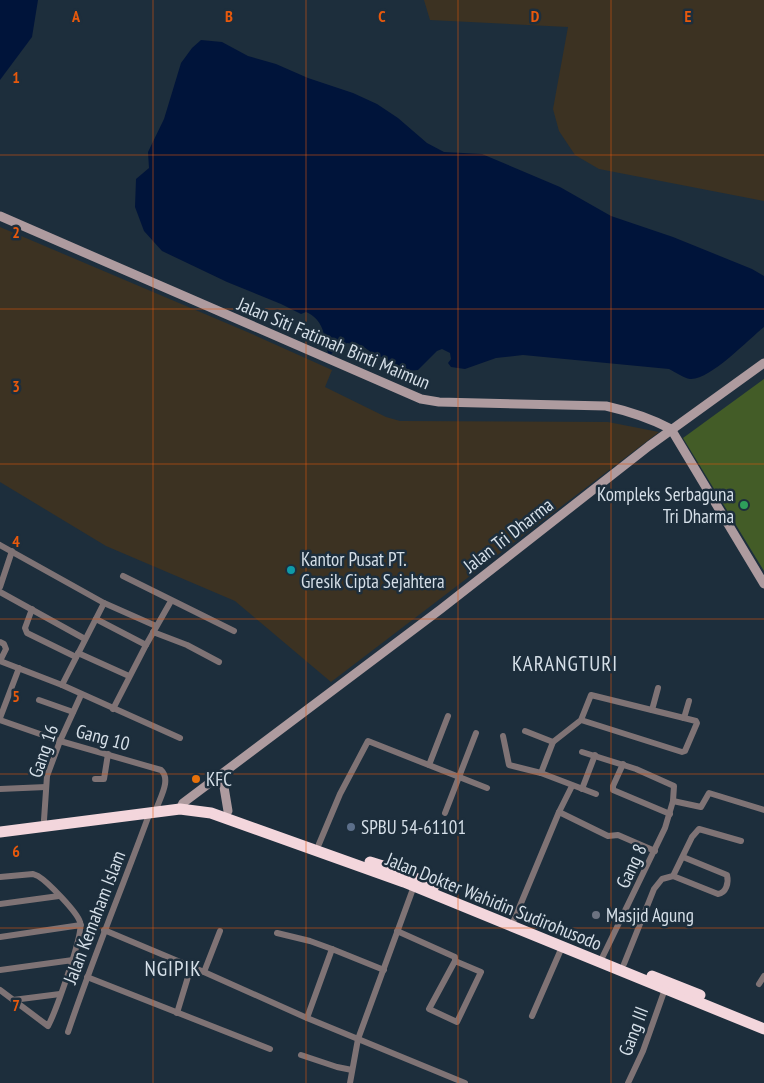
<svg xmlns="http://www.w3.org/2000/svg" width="764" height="1083" font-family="'PT Sans Narrow',sans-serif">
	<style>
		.industrial { fill: #3c3222 }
		.green { fill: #435c27 }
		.water { fill: #00143a }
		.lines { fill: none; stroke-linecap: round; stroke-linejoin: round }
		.street { stroke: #7f7375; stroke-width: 6 }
		.secondary { stroke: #ae9b9f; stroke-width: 9 }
		.highway { stroke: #f3d6dc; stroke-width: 11 }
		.grid { fill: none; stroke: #e8590c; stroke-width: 1; stroke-opacity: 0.55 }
		.leisure-dot { fill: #2e9e5b; stroke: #1d2e3c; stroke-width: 2 }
		.culture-dot { fill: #0f9aa8; stroke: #1d2e3c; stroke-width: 2 }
		.food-dot { fill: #e8710a; stroke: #1d2e3c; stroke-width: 2 }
		.service-dot { fill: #5c6f8a; stroke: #1d2e3c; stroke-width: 2 }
		.worship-dot { fill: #6b7280; stroke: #1d2e3c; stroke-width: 2 }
		.labels { text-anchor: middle; stroke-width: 5; stroke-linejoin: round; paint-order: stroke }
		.street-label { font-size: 19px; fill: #d5dfe8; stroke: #1d2e3c }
		.poi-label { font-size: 19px; fill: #d5dfe8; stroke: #1d2e3c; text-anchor: start }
		.quarter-label { font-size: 21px; letter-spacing: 1px; fill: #d5dfe8; stroke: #1d2e3c }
		.grid-label { font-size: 16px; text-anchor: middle; font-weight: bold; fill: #e8590c; stroke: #1d2e3c; stroke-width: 5; stroke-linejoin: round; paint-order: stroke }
	</style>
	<rect width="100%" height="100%" fill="#1d2e3c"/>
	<g class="industrial">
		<path d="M424,0H764V201L599,169L575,155L559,131L553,109L568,27L430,20Z"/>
		<path d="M0,227L252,334L332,370L325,387L386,417L400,421L608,422L659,432L331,682L235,601L106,546L0,482Z"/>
	</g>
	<path class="green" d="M764,379V571L683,438Z"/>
	<g class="water">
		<path d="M0,0H38L32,37L0,80Z"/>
		<path d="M201,40L222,42L248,56L276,64L308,78L353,93L377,104L398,118L427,143L444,152L482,154L560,187L611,216L673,237L752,269L764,276V327C749,339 709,381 690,379C684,378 675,372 669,369L523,355L496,358L465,369L451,367L448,363L451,359L450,353L442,349L437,351L418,370L405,371L382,357L375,355L361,345L347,343L331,354L328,353C324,335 324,320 306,312L301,314L281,304L227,282L162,251L144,231L135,207L136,179L149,168L148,152L164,119L181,63L192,48Z"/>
	</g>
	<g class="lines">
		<g class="street">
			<path d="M0,545L104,603L62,685L180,738"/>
			<path d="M123,576L234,631"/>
			<path d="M0,587L12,551"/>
			<path d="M0,592L85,639"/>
			<path d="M104,603L156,626"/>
			<path d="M32,609L25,628L27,633L76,657"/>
			<path d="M96,619L146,645L113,709"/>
			<path d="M153,632L187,645L219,662"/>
			<path d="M0,642L4,644L6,649L0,661L62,685"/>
			<path d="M146,645L171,601"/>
			<path d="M78,653L129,676"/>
			<path d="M39,700L73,712"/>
			<path d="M652,710L658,688"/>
			<path d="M0,718L19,668"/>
			<path d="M684,718L689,701"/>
			<path d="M0,720L60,741L161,770C171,779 161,796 157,807"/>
			<path d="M525,731L553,742"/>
			<path d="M503,736L509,765L541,773L596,794"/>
			<path d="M582,752L636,769L674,786L673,801L665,828L603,956"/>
			<path d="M623,764L613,786V790L670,814"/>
			<path d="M429,765L448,716"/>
			<path d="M541,773L553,742L581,720L591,695L684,718L696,721L697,723L685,751L682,752L581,720"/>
			<path d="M95,779H104L108,754"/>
			<path d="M572,786L559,812L608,836L618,835L655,851"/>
			<path d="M0,789L46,787"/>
			<path d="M582,789L595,755"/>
			<path d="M673,801L701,807L709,793L764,810"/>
			<path d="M445,813L476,733"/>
			<path d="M44,820L47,776L60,741L81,695"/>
			<path d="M319,844L340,794L368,741L487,788"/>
			<path d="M673,876L718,894C726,893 729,883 727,875L683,857"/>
			<path d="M0,877L33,874L38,876C48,882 77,912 80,922C84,934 55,1013 48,1026L0,990"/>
			<path d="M0,904L59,896"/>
			<path d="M514,920L559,812"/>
			<path d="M104,930L204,972L307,1018L465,1083"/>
			<path d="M397,931L455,957V961L481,972L457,1022L429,1009L455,961"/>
			<path d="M277,933L310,941L332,949"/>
			<path d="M0,937L81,925"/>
			<path d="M624,964L654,889L662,879L673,876L692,837L699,829L741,841"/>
			<path d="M0,970L73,960"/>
			<path d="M204,972L220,931"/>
			<path d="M87,977L270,1049"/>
			<path d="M759,984L764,976"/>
			<path d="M13,1000L60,994"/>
			<path d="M177,1013L191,967"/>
			<path d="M532,1016L562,947"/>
			<path d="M307,1018L332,949L384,970"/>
			<path d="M68,1032C93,958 123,886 150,812"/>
			<path d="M301,1055L337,1067L352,1070"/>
			<path d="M350,1083L358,1039L414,886"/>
			<path d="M628,1083L643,1051L665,989"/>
		</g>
		<g class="secondary">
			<path d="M0,216L421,399L439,402L606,406C628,411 650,418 671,429L764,584"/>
			<path d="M222,775L228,811"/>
			<path d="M180,809L183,803L441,609L649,446L764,363"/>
		</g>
		<g class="highway">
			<path d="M0,832L180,809L211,813L404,882L764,1029"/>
			<path d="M370,862L399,871L434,886"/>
			<path d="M652,976L700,995"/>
		</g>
	</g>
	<path class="grid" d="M153,0V1083M306,0V1083M458,0V1083M611,0V1083M0,155H764M0,309H764M0,464H764M0,619H764M0,774H764M0,928H764"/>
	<circle class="leisure-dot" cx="744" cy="505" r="5"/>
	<circle class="culture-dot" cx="291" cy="570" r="5"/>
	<circle class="food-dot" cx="196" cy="779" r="5"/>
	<circle class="service-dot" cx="351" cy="827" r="5"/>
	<circle class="worship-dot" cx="596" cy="915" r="5"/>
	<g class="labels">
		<g class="street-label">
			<text transform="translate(334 343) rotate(23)" y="7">Jalan Siti Fatimah Binti Maimun</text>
			<text transform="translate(508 535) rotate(-38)" y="7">Jalan Tri Dharma</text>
			<text transform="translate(103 737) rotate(15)" y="7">Gang 10</text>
			<text transform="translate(43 751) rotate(-71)" y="7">Gang 16</text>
			<text transform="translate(631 866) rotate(-65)" y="7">Gang 8</text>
			<text transform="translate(494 901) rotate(22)" y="7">Jalan Dokter Wahidin Sudirohusodo</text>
			<text transform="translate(94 917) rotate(-69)" y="7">Jalan Kemaham Islam</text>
			<text transform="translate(633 1031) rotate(-69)" y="7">Gang III</text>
		</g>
		<g class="poi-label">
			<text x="734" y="501" text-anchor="end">Kompleks Serbaguna<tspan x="734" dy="22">Tri Dharma</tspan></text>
			<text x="301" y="566">Kantor Pusat PT.<tspan x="301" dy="22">Gresik Cipta Sejahtera</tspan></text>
			<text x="206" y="786">KFC</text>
			<text x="361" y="834">SPBU 54-61101</text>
			<text x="606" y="922">Masjid Agung</text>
		</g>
		<g class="quarter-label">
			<text x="565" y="671">KARANGTURI</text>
			<text x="173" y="976">NGIPIK</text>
		</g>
	</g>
	<g class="grid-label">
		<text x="76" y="22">A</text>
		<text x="229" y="22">B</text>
		<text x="382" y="22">C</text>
		<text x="535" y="22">D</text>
		<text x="688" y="22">E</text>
		<text x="16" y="83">1</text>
		<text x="16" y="238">2</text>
		<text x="16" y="392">3</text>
		<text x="16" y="547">4</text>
		<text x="16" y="702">5</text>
		<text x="16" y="857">6</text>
		<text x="16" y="1011">7</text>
	</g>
</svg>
